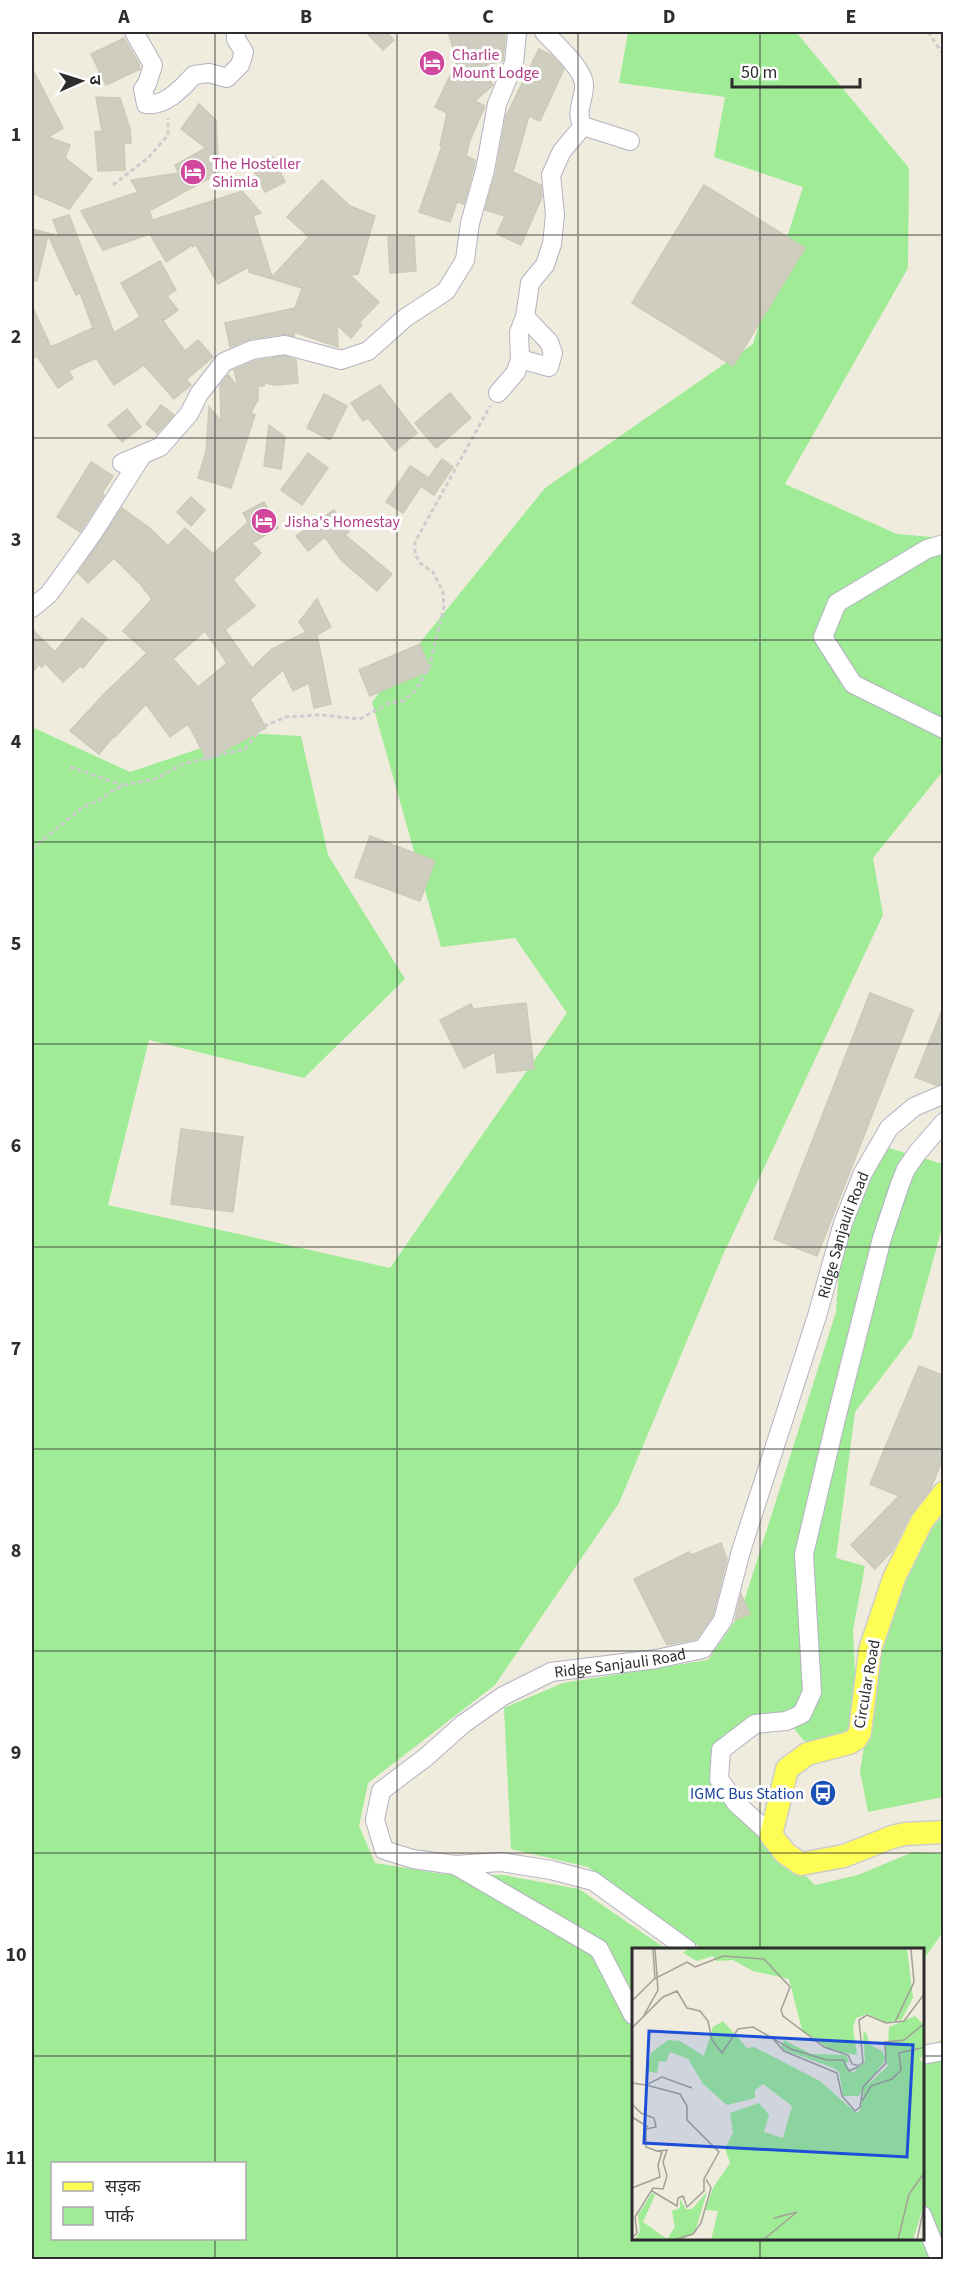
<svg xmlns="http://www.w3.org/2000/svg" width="975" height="2291" font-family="'Source Sans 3','Noto Sans Devanagari',sans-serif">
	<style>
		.green { fill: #a0eb96; fill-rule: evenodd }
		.building { fill: #cfcdc0; stroke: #ccc9b7; stroke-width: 1.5; fill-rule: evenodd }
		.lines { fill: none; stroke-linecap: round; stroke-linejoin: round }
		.minor-casing { stroke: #b3b2c2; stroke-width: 20 }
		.major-casing { stroke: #cdcdcd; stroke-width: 25 }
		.path { stroke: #cdcdcd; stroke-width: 3; stroke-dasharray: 4.5 3; stroke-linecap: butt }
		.minor { stroke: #fff; stroke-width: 18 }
		.major { stroke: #fefd55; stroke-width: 22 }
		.grid { fill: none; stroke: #2d2d2d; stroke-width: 1.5; stroke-opacity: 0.55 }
		.labels { text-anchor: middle; stroke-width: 6; stroke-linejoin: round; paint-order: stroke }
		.hotel-label { font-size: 16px; fill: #b23c85; stroke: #fff; text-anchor: start }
		.street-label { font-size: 16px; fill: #2d2d2d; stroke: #fff }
		.transit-label { font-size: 16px; fill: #164399; stroke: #fff; text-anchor: end }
		.inset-road { fill: none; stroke: #a1a097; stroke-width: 1.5 }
		.view { fill: #1d4ed8; fill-opacity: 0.15; stroke: #1d4ed8; stroke-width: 3 }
		.inset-edge { fill: none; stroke: #2d2d2d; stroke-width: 3 }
		.neatline { fill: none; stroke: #2d2d2d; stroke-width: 2 }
		.grid-label { font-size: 20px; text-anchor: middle; font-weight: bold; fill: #2d2d2d }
	</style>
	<rect width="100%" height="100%" fill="#efecde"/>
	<g class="green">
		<path d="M628,32H796L909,168L908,268L785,484L897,534L943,538V771L873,858L883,915L722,1257L619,1503L495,1685L368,1783L359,1826L375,1863L443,1874L503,1875L579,1889L666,1949H633V2238H922L923,2050L943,2039V2259L32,2260V727L130,772L246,733L301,736L328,855L405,979L304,1078L149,1040L108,1205L390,1268L567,1013L515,938L441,947L372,702L545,488L753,344L803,187L714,157L725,97L619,83ZM52,2164H244V2238H52Z"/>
		<path d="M882,1146L943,1164V1224L912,1337L855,1412L836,1558L865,1566L853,1630L857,1716L840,1739L804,1741L781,1712L745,1719L713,1750L710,1783L815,1885L858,1875L913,1852L943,1854V1932L923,1960L922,1949H703L588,1867L511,1849L504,1708L563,1683L708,1660L740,1614L836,1312L843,1216Z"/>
		<path d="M943,1515V1797L868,1812L860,1771L892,1579Z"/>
	</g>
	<g class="building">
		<path d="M366,32H386L394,40L383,50Z"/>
		<path d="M448,32H504L505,38L503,61L480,67L493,85L475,101L485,106L470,140L466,156L475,160L474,167L464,204L457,202L450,222L419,212L442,146L440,145L447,113L435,107L460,55L456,57Z"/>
		<path d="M124,38L139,64L140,69L106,85L91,54Z"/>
		<path d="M539,49L551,55L564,69L540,121L529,116L513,172L541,185L542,197L521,245L497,234L505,216L485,210L496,172L506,116Z"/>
		<path d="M32,68L63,128L48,137L70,145L65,158L92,179L69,209L32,193Z"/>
		<path d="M96,97L120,98L130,129L131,143H124L125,170L98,171L95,132L102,131Z"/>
		<path d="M199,104L216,120L219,173L149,211L153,220L242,191L261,213L253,216L272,277L309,237L287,217L322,180L350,206L375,216L358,274L350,275L379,302L359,323L362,325L351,338L337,325L338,347L294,332V336L283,334L250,339L230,347L225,323L295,308L302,288L249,272L248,267L218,284L196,245L193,247L192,245L166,262L150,234L103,250L81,211L138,192L131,180L179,173L175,165L206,148L181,129Z"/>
		<path d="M273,157L285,182L265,192L252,167Z"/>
		<path d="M704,185L805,248L733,366L632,303Z"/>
		<path d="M69,215L114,333L140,317L121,283L160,261L176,290L167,296L178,310L163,321L185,351L198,340L213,357L186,380L191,385L174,399L144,365L114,385L96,358L68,371L73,378L58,388L37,356L32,359V306L51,347L93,328L80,293L76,295L48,235L37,281L32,280V229L59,236L53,220Z"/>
		<path d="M414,236L416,271L390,273L388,237Z"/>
		<path d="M284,356L296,360L298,383L275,385L265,383L264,386H258V400L251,412L255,415L231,488L198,478L206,451L209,407L221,421L220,385L228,375L238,387L234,370L255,361Z"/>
		<path d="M380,385L417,433L395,451L368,418L363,421L351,403Z"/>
		<path d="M450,393L471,418L436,448L415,423Z"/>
		<path d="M324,394L347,406L330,440L307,428Z"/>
		<path d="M161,405L174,415L157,433L146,424Z"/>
		<path d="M127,409L141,427L122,442L108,425Z"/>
		<path d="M269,425L285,437L281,469L264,466Z"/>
		<path d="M308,453L328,468L302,505L281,490Z"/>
		<path d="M442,459L453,467L434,495L422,487Z"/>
		<path d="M91,462L113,476L102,493L104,495L80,532L57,517Z"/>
		<path d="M410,466L427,477L403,513L386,502Z"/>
		<path d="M191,497L205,510L191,526L177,512Z"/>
		<path d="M264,502L278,528L252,543L261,553L233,580L255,606L225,630L252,668L272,649L306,632L299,622L317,599L331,627L317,635L331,704L314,708L309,683L293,691L283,670L250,699L266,728L207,760L188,724L170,737L146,704L115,737L114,736L99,754L70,731L105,693L147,653L123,631L152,599L141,585L114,558L88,583L78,573L122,508L151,529L168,546L185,528L213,554L248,522L243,513ZM205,631L227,663L198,687L173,659Z"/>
		<path d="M334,510L349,532L345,535L392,574L377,591L341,560L325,537L308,551L296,536Z"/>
		<path d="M82,618L107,638L83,668L80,666L63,682L45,663L42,667L39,664L32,673V629L55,652Z"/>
		<path d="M420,644L430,670L370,696L359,670Z"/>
		<path d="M370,836L435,861L420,901L355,877Z"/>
		<path d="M870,993L913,1010L817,1256L774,1239Z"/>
		<path d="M526,1003L534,1069L497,1073L495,1052L464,1068L440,1020L471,1004L473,1009Z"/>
		<path d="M943,1008L944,1075L940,1084L936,1085L915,1077Z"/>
		<path d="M181,1129L243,1137L233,1212L171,1204Z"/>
		<path d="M919,1366L944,1376V1456L930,1490L910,1515L892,1551L875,1569L851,1545L899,1496L870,1484Z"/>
		<path d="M721,1543L727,1559L713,1615L696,1639L667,1645L634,1579L689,1552L691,1555Z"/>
		<path d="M741,1594L750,1614L735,1620Z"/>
	</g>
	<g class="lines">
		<defs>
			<g id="minor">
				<path d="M134,32L153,65L147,84L143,89L146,104C166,106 181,89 194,75L209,73L227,78L240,65L244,52L236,39V32"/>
				<path d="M583,126L630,141"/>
				<path d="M520,359L549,367L553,353L549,342L525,317"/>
				<path d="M498,393L516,372L520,359L519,332L525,317L530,283L545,265L552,244L555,215L551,175L562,151L583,126C574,112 585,99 584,84C583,68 554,43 544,32"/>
				<path d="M122,463L160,447L189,414L199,394L224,362L252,350L285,345L341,360L368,351L405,318L446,291L465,260L470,223L485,170L497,104L514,63L517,32"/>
				<path d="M944,544L927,549L837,603L823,637L853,684L944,729"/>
				<path d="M32,608L49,594L93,533L143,454"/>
				<path d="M771,1835L736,1803L719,1779L721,1750L755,1724L786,1721L802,1714L812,1692L804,1554L836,1419L882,1238L900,1184L906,1169L918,1152L944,1122"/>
				<path d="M455,1865L599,1949L633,2015"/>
				<path id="s1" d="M687,1949L593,1881L551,1870L501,1862L455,1865L413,1859L384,1850L375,1820L381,1791L426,1757L463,1724L503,1696L551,1672L656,1659L703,1649L723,1620L741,1551L817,1316L843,1223L863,1173L889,1128L914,1107L944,1094"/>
				<path d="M922,2055L944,2051"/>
				<path d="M922,2215L940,2260"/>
			</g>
			<path id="major" d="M944,1493L922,1521L894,1578L870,1650L860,1732L856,1739L849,1743L807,1754L787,1769L771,1835L785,1853L801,1864L844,1856L892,1837L905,1834L944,1832"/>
		</defs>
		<use href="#minor" class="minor-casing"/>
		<use href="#major" class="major-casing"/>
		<g class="path">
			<path d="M928,32L944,56"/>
			<path d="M113,185L149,157L168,135V118"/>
			<path d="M70,767L122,785"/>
			<path d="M32,849L83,807L100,800L110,792L124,785L156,779L183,764L245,749L264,726L286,717L321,715L360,719L389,703L403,701L415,691L429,668L444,607L443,592L433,572L421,564L415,554V542L490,406"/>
		</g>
		<use href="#minor" class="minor"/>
		<use href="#major" class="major"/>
	</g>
	<path class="grid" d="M215,32V2164M397,32V2260M578,32V2260M760,32V1949M32,235H944M32,438H944M32,640H944M32,842H944M32,1044H944M32,1247H944M32,1449H944M32,1651H944M32,1853H944M32,2056H633M922,2056H944M215,2238V2260M760,2238V2260"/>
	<defs>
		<symbol id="hotel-disc" viewBox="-11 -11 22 22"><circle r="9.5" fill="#d1479c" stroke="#fff"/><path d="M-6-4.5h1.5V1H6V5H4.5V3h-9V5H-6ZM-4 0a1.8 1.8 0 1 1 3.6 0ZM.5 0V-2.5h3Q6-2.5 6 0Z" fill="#fff"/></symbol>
		<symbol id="bus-disc" viewBox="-11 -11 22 22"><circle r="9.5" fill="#1a4fb4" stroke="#fff"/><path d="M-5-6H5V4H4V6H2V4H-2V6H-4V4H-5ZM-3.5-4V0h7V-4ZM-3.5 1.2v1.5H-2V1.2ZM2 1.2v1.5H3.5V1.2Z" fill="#fff"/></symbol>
	</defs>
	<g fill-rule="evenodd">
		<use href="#hotel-disc" x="417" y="48" width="30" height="30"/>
		<use href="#hotel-disc" x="178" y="157" width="30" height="30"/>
		<use href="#hotel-disc" x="249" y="506" width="30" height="30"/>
		<use href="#bus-disc" x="808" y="1778" width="30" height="30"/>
	</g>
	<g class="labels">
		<g class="hotel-label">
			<text x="452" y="60">Charlie<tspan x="452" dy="18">Mount Lodge</tspan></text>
			<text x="212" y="169">The Hosteller<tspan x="212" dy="18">Shimla</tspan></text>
			<text x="284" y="527">Jisha's Homestay</text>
		</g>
		<g class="street-label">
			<text dy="6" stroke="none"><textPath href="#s1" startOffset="1191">Ridge Sanjauli Road</textPath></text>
			<text dy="6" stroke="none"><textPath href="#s1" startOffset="668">Ridge Sanjauli Road</textPath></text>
			<text transform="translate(866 1684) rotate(-80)" y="6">Circular Road</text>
		</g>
		<g class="transit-label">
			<text x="804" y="1799">IGMC Bus Station</text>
		</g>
	</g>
	<g transform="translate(632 1948)">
		<rect width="292" height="292" fill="#efecde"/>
		<path d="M56,1H275L281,50L270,71L256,75L235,66L224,70L221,80L225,107L199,102L170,82L157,31L121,23L101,12L84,13L81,8L65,13L51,5ZM283,68L292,77V109L287,110L293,117V253L281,292H79L86,263L73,262L81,240L98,215L93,200L101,185L98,165L127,155L137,167L132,184L151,190L160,158L131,136L123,142V150L95,157L71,136L56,111L38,104L34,114L27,113L25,125L15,123L19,105L36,92L48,93L72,108L81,79L91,73L115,100L122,99L188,133L224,165L228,163L232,140L256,118L252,99L256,96L257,79ZM234,84L238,97L250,103L254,111L227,148H211L207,124L202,120L149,101L152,92L179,106L214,107L217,113L213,116L221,125L233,113L231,85ZM75,244L63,284L49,292H3L8,283L6,267L20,245L23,247L11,274L35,291L43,279L40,263L48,260V251L54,261H60Z" fill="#a0eb96"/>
		<path class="inset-road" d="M21,1L23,31M0,53L22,31L55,14L63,19L91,8L132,11L158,39L149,62L151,68L192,99L216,107L220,116L227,118L231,114L227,72L235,67L254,75L272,73L293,45M11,69L26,42L23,1M263,74L282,34L279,1M0,80L31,49L45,43L55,60L68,63L76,73L80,92L90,105L106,81L121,79L159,101L195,112H211L217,123L226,119M141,91L152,103L205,125L210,148L223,163L228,159L231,139L254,115L253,94L272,92L293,75M0,135L14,137L30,129L60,140M14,137L48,146L55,158V172L65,182M230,153L239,138L260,131L269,122L267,105L293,99M0,156L9,165L22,170L24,179L14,181V199L25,203M0,169L16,179M0,240L28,229L26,217L30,204L25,203L35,202L31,214L35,228L31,241L21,240L3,269L5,285L0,290M20,243L45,258L46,250L51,248L55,259L72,243V231L87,204L65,182M42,292L61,286L69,275L79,240L74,231M131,292L165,264L142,270M266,292L277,246L293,224M285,292L293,254"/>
		<path class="view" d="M17,83L281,97L275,209L12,195Z"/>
		<rect width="292" height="292" class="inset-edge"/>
	</g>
	<rect width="975" height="2291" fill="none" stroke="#ffffff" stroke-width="66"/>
	<rect x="51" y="2162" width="195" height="78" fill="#ffffff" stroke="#ababab" stroke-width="1.5"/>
	<rect x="63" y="2182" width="30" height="9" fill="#fefd55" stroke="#ababab" stroke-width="1.5"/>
	<text x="105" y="2192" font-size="18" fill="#2d2d2d">सड़क</text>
	<rect x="63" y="2207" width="30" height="18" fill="#a0eb96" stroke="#ababab" stroke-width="1.5"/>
	<text x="105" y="2222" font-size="18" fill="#2d2d2d">पार्क</text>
	<g transform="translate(81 81) rotate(87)" stroke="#ffffff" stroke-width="4.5" paint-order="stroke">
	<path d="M0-4.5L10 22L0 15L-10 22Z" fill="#2d2d2d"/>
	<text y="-9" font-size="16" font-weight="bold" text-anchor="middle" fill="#2d2d2d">उ</text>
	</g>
	<path d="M732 78v9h128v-9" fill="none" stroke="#2d2d2d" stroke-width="3"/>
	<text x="741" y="78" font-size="18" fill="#2d2d2d" stroke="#ffffff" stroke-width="4.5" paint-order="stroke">50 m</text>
	<rect x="33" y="33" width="909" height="2225" class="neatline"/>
	<g class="grid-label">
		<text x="124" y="23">A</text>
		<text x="306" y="23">B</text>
		<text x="488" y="23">C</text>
		<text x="669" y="23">D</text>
		<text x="851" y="23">E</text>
		<text x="16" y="141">1</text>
		<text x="16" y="343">2</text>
		<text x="16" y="546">3</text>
		<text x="16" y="748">4</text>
		<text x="16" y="950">5</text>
		<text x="16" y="1152">6</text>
		<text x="16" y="1355">7</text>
		<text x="16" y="1557">8</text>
		<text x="16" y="1759">9</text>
		<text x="16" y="1961">10</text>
		<text x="16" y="2164">11</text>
	</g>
</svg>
